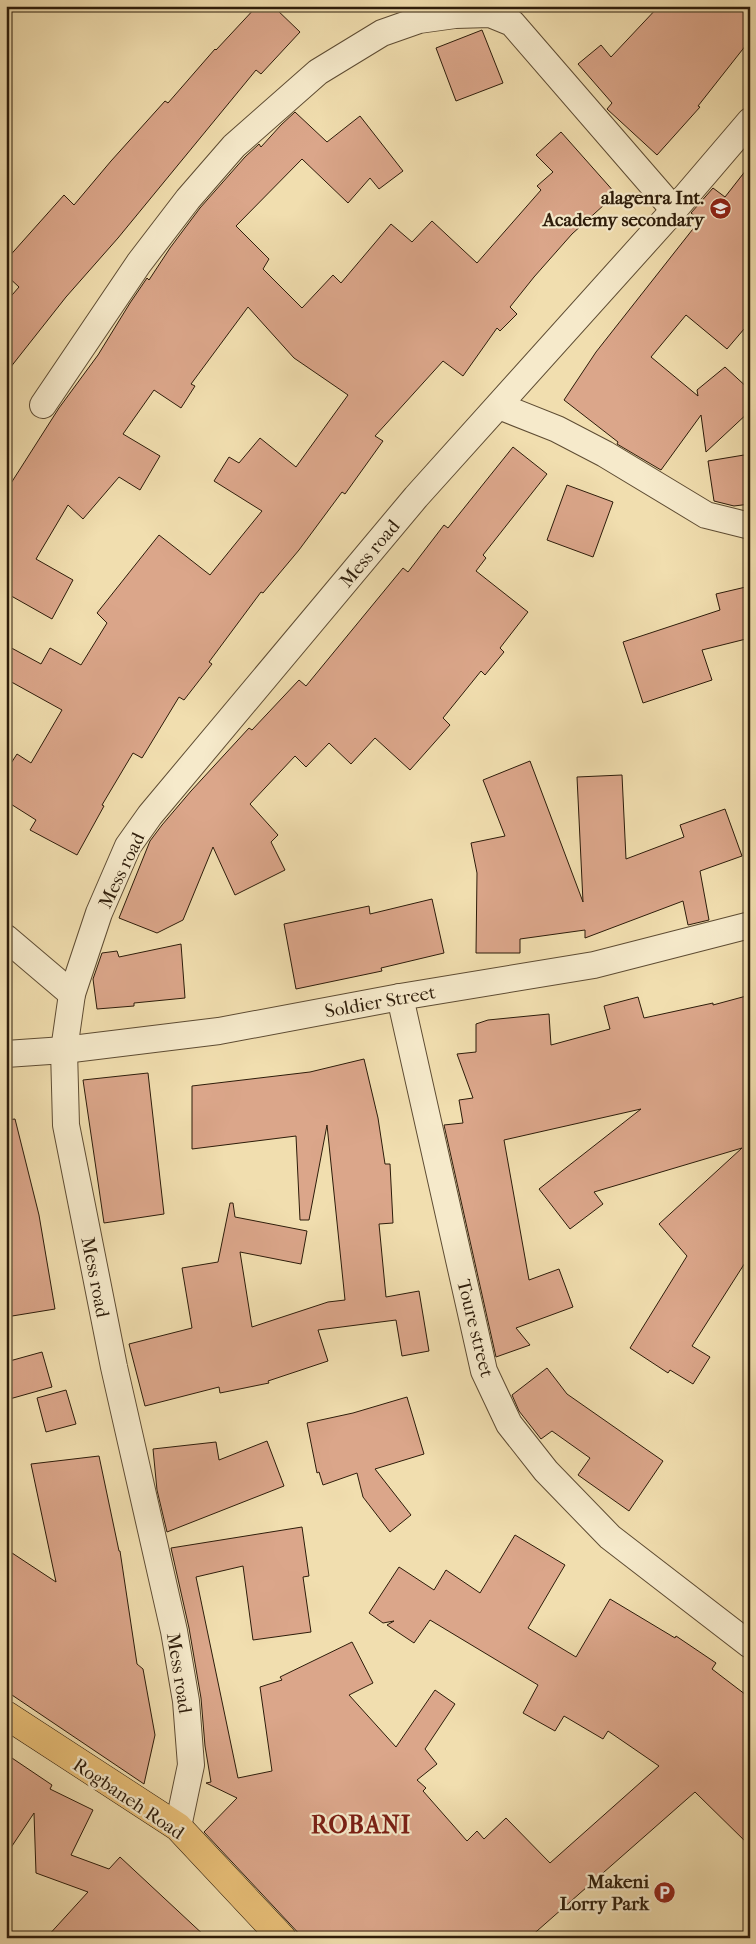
<svg xmlns="http://www.w3.org/2000/svg" width="756" height="1944" font-family="'IM FELL French Canon',serif">
	<style>
		.building { fill: #dba68a; stroke: #2d1c0a }
		.lines { fill: none; stroke-linecap: round; stroke-linejoin: round }
		.street-casing { stroke: #5e4c33; stroke-width: 28 }
		.primary-casing { stroke: #2d1c0a; stroke-width: 29 }
		.street { stroke: #f6eacb; stroke-width: 26 }
		.primary { stroke: #e8bf78; stroke-width: 28 }
		.labels { text-anchor: middle; stroke-width: 4.5; stroke-linejoin: round; paint-order: stroke }
		.poi-label { font-size: 19px; font-weight: bold; fill: #2d1c0a; stroke: #f6eacb; text-anchor: end }
		.street-label { font-size: 19px; fill: #2d1c0a; stroke: #f6eacb }
		.district-label { font-size: 24px; font-weight: bold; letter-spacing: 1px; fill: #7a1f14; stroke: #f6eacb }
	</style>
	<rect width="100%" height="100%" fill="#f1deaf"/>
	<filter id="stains"><feTurbulence type="fractalNoise" baseFrequency=".004" numOctaves="4"/><feColorMatrix values="0 0 0 0 .2 0 0 0 0 .09 0 0 0 0 .02 0 0 0 .5 -.17"/></filter>
	<radialGradient id="worn" r=".72"><stop offset=".6" stop-color="#630" stop-opacity="0"/><stop offset="1" stop-color="#630" stop-opacity=".3"/></radialGradient>
	<g class="building">
		<path d="M257,6H273L300,32L261,74L256,70L118,238L66,297L6,373V302L19,287L6,275V260L64,195L74,205L111,161L165,101L168,103L215,49L216,50Z"/>
		<path d="M659,6H742L750,12V40L698,106L700,107L657,155L607,109L612,103L578,64L601,45L611,57Z"/>
		<path d="M482,30L503,83L456,101L436,48Z"/>
		<path d="M295,112L327,142L360,116L403,171L379,189L370,178L348,203L302,159L236,226L269,259L263,269L302,308L333,275L341,283L391,224L412,242L432,221L477,263L541,190L537,186L553,172L536,155L561,132L616,194L572,234L534,277L510,307L517,314L500,331L497,328L463,376L443,361L375,436L383,441L345,494L342,492L299,550L263,593L261,592L209,662L212,664L184,700L179,697L142,758L133,753L102,805L104,806L77,855L30,830L36,820L6,801V771L17,754L31,763L62,710L6,679V645L41,664L50,648L81,665L107,623L97,613L159,535L210,575L262,511L214,481L229,457L239,463L260,438L296,467L348,395L294,358L248,307L191,384L195,386L181,408L154,390L123,434L160,456L140,490L119,477L83,519L68,505L36,559L73,580L52,619L6,593V491L59,408L98,355L130,303L147,278L149,280L170,248L200,208L245,157L259,144L261,147L281,125Z"/>
		<path d="M750,165V322L727,349L686,315L651,357L698,396L697,390L725,367L750,390V411L706,452L701,415L661,470L617,444L618,442L564,400L596,352L700,220L691,213L713,188L725,197Z"/>
		<path d="M513,447L547,474L483,555L486,558L476,571L528,612L500,648L504,652L485,675L481,671L443,718L450,725L410,770L375,738L351,764L329,743L306,767L295,756L250,804L278,835L271,842L285,870L235,895L213,847L183,920L157,933L119,918L150,841L162,825L191,791L249,728L252,730L299,680L306,686L403,568L408,572L444,525L448,528Z"/>
		<path d="M750,454V504L734,506L714,501L708,461Z"/>
		<path d="M567,485L613,502L593,557L547,540Z"/>
		<path d="M750,586V638L702,650L712,680L643,703L623,642L720,610L716,594Z"/>
		<path d="M530,761L583,902L577,777L622,775L626,859L684,837L680,825L725,809L742,856L700,871L709,920L688,925L683,901L585,938V930L520,939V953H476L477,873L471,843L505,836L483,780Z"/>
		<path d="M432,899L444,953L381,968L382,971L296,989L284,924L369,906L370,914Z"/>
		<path d="M181,944L185,998L134,1003V1006L97,1009L93,979L102,953L117,951L119,957Z"/>
		<path d="M750,995V1255L692,1346L710,1357L693,1384L670,1370L668,1373L630,1348L687,1256L659,1224L742,1148L594,1192L603,1204L570,1229L539,1189L641,1109L504,1140L529,1280L559,1269L573,1307L516,1328L530,1345L496,1357L444,1125L463,1123L459,1100L473,1098L457,1054L476,1052V1024L488,1020L549,1014L551,1045L610,1029L604,1006L638,997L644,1018L713,1003V1005Z"/>
		<path d="M364,1059L378,1118L385,1164H390L393,1223L379,1224L386,1297L419,1291L429,1351L402,1356L396,1320L318,1330L328,1361L268,1381L269,1383L220,1393L219,1387L145,1406L129,1344L192,1328L182,1268L218,1262L230,1203H233L235,1217L307,1231L301,1264L240,1252L252,1327L328,1302L345,1300L327,1125L309,1220H300L296,1136L192,1149V1086L310,1072Z"/>
		<path d="M148,1073L164,1214L104,1223L83,1080Z"/>
		<path d="M15,1119L39,1215L55,1309L6,1317V1120Z"/>
		<path d="M42,1352L52,1387L6,1400V1362Z"/>
		<path d="M547,1368L567,1394L663,1461L629,1511L578,1475L590,1458L552,1431L541,1439L519,1411L512,1395Z"/>
		<path d="M66,1390L76,1424L46,1432L37,1398Z"/>
		<path d="M407,1397L424,1454L375,1469L411,1515L390,1532L363,1497L357,1473L323,1485L319,1472L317,1473L307,1423L353,1413Z"/>
		<path d="M267,1441L284,1486L167,1532L157,1490L153,1449L216,1442L219,1460Z"/>
		<path d="M99,1456L119,1551H120L137,1664L143,1669L155,1735L144,1784L6,1691V1549L56,1582L31,1464Z"/>
		<path d="M302,1527L309,1576L303,1577L311,1632L253,1640L243,1566L196,1577L238,1778L272,1771L260,1687L282,1680L280,1677L352,1642L373,1683L349,1695L396,1747L435,1690L455,1704L425,1749L437,1764L417,1780L426,1788L423,1791L467,1841L477,1831L484,1839L506,1818L550,1863L659,1766L608,1731L603,1739L564,1716L555,1731L523,1713L538,1685L430,1620L414,1643L387,1625L394,1621L383,1623L369,1613L399,1567L434,1590L446,1570L480,1593L515,1535L565,1565L528,1628L576,1657L610,1599L675,1638L676,1636L716,1663L712,1669L750,1698V1846L695,1792L529,1938H303L204,1832L237,1798L206,1783L211,1782L205,1746L201,1698L189,1628L171,1548Z"/>
		<path d="M6,1754L52,1785L50,1789L93,1810L71,1855L109,1869L120,1857L207,1938H46L88,1892L36,1873L34,1813L6,1855Z"/>
	</g>
	<g class="lines">
		<defs>
			<g id="street">
				<path d="M43,405L139,263L188,199L234,146L318,72L382,33L419,20L455,15L490,14L512,23L674,210"/>
				<path d="M499,406L557,429L605,454L706,515L750,526"/>
				<path d="M6,938L72,994"/>
				<path d="M400,997L484,1371L509,1424L546,1471L610,1537L750,1645"/>
				<path d="M6,1054L64,1050L219,1031L400,997L594,965L750,925"/>
				<path d="M178,1827L191,1765L186,1701L174,1631L114,1367L66,1125L64,1050L72,994L99,913L128,846L150,815L416,497L674,210L750,121"/>
			</g>
			<path id="primary" d="M6,1715L178,1827L282,1938"/>
		</defs>
		<use href="#street" class="street-casing"/>
		<use href="#primary" class="primary-casing"/>
		<use href="#street" class="street"/>
		<use href="#primary" class="primary"/>
	</g>
	<defs>
		<symbol id="school-disc" viewBox="-11 -11 22 22"><circle r="9.5" fill="#8f2418" stroke="#f6eacb"/><path d="M0-5L7-2L0 1L-7-2ZM-4 1L0 2.5L4 1V4Q0 6-4 4Z" fill="#fff"/></symbol>
		<symbol id="parking-disc" viewBox="-11 -11 22 22"><circle r="9.5" fill="#8f2418" stroke="#f6eacb"/><path d="M-3.5-5.5H1a3.5 3.5 0 0 1 0 7H-1V5.5H-3.5ZM-1-3.4V-.6H.8a1.4 1.4 0 0 0 0-2.8Z" fill="#fff"/></symbol>
	</defs>
	<g fill-rule="evenodd">
		<use href="#school-disc" x="708" y="196" width="25" height="25"/>
		<use href="#parking-disc" x="652" y="1880" width="25" height="25"/>
	</g>
	<g class="labels">
		<g class="poi-label">
			<text x="704" y="204">alagenra Int.<tspan x="704" dy="22">Academy secondary</tspan></text>
			<text x="649" y="1888">Makeni<tspan x="649" dy="22">Lorry Park</tspan></text>
		</g>
		<g class="street-label">
			<text transform="translate(369 553) rotate(-50)" y="7">Mess road</text>
			<text transform="translate(121 870) rotate(-64)" y="7">Mess road</text>
			<text transform="translate(380 1001) rotate(-10)" y="7">Soldier Street</text>
			<text transform="translate(96 1277) rotate(79)" y="7">Mess road</text>
			<text transform="translate(476 1328) rotate(76)" y="7">Toure street</text>
			<text transform="translate(180 1673) rotate(81)" y="7">Mess road</text>
			<text transform="translate(129 1798) rotate(34)" y="7">Rogbaneh Road</text>
		</g>
		<g class="district-label">
			<text x="361" y="1833">ROBANI</text>
		</g>
	</g>
	<rect width="756" height="1944" fill="none" stroke="#f1deaf" stroke-width="25"/>
	<rect x="8" y="8" width="741" height="1929" fill="none" stroke="#2d1c0a" stroke-width="2.5"/>
	<rect x="12" y="12" width="731" height="1919" fill="none" stroke="#2d1c0a"/>
	<rect width="100%" height="100%" filter="url(#stains)"/>
	<rect width="100%" height="100%" fill="url(#worn)"/>
</svg>
